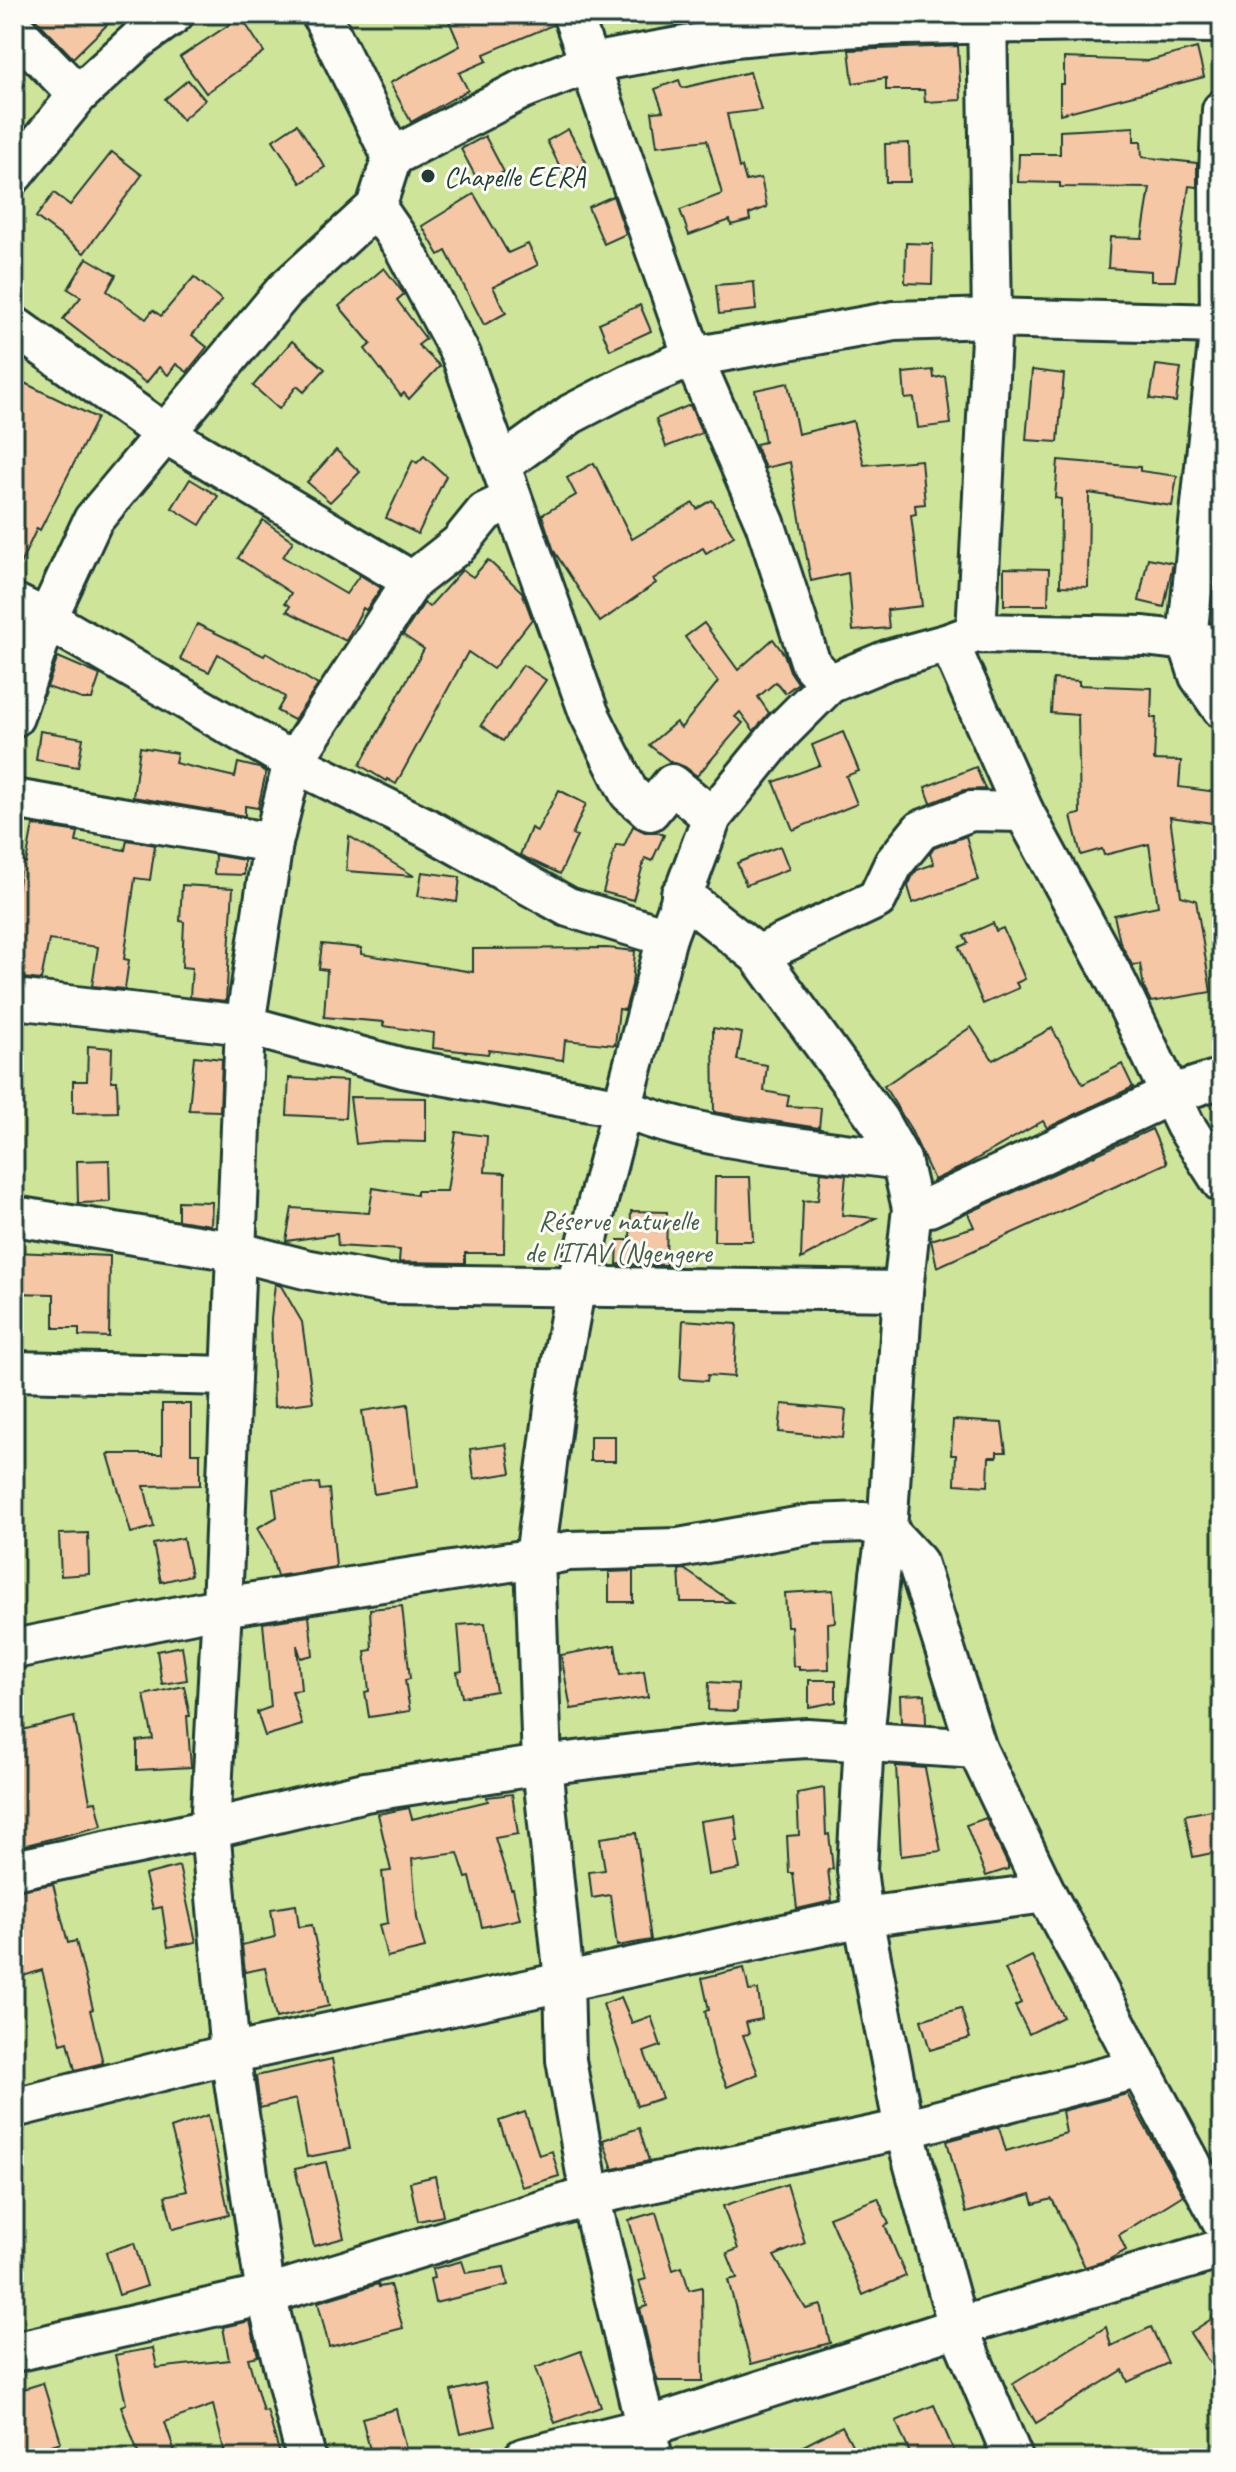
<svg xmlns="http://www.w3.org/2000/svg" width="1236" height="2472" font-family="Caveat,sans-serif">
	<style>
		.green { fill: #cee499; stroke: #769066; stroke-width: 2 }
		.building { fill: #f6c7a5; stroke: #1f3d34; stroke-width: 2 }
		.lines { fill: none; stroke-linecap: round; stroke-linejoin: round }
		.minor-casing { stroke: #1f3d34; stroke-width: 44 }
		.minor { stroke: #fdfcf7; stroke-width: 38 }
		.poi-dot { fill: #1f3d34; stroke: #fdfcf7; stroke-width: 3 }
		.labels { text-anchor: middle; stroke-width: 6; stroke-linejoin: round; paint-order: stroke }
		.poi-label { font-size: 28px; fill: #1f3d34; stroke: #fdfcf7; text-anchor: start }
		.park-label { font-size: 28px; fill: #425e48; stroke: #fdfcf7 }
	</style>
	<rect width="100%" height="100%" fill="#fdfcf7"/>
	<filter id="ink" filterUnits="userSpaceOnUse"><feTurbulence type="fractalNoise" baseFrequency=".0125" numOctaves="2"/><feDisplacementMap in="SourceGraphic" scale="16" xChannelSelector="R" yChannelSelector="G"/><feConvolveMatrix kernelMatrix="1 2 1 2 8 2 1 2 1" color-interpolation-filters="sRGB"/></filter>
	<g filter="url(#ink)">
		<rect class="green" x="14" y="14" width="1208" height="2444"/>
		<g class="building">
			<path d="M31,14H118L73,58Z"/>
			<path d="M446,14H551L553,25L484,54L487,61L459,73L468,90L411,122L390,83L460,46Z"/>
			<path d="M241,17L264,52L206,93L180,57Z"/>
			<path d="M958,46L961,100L925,102L924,90H886V78L853,83L849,50Z"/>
			<path d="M1197,48L1204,77L1060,114V84H1064V58L1148,61Z"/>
			<path d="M750,72L761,110L727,114L739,168L742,167L746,181L761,178L767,207L749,214L750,220L731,225L730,220L689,235L680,210L722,194L707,140L657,146L652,112L663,111L655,89L679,80L682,88Z"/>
			<path d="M188,80L205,100L182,120L165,99Z"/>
			<path d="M297,124L325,167L301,183L273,140Z"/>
			<path d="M1134,127V141H1141L1142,157L1197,163V187L1189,186L1175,281H1151V271L1108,268L1110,237L1142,238L1150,188L1060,187V183L1018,182L1019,154H1060V131Z"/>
			<path d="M568,129L586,162L564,175L547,141Z"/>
			<path d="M485,136L504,172L480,185L461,149Z"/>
			<path d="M909,143L910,182H886L885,144Z"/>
			<path d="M112,152L142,175L84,253L36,217L54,193L70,205Z"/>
			<path d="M474,194L508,253L528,244L538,265L493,287L506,313L484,325L446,251L439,255L422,226Z"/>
			<path d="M613,196L626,234L604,244L588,207Z"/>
			<path d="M906,243L933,244L932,284L905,283Z"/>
			<path d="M87,258L116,275L107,291L146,319L153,310L161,316L194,277L222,300L192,335L207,347L187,372L176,364L168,375L159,367L146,383L63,319L81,297L68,289Z"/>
			<path d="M384,268L404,294L397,300L426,339L418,345L440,366L409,399L404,393L401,396L365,349L371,344L339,306Z"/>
			<path d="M754,282L756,310L719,314L716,285Z"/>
			<path d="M640,305L651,331L610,350L599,323Z"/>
			<path d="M292,341L325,369L304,392L297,386L279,409L253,386Z"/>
			<path d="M1156,365L1181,368L1176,402L1150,399Z"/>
			<path d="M933,370L934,378L945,376L951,424L918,428L914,398L905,399L903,373Z"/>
			<path d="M1032,370L1064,374L1058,442L1026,440Z"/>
			<path d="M14,378L97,418L40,530L37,528L14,577Z"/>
			<path d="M788,383L798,434L853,421L864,465L921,460L925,504L915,505L916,514L911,515L922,606L887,610L889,628L853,631L848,573L811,581L790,462L765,468L758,452L756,444L765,442L755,390Z"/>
			<path d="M690,405L702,433L666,447L656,419Z"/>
			<path d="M336,450L360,472L330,502L307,482Z"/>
			<path d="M424,456L446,476L418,534L386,518L413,460L417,463Z"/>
			<path d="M1058,460L1140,467V471L1177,476L1172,506L1089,493L1088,587L1060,586L1061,499L1055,498Z"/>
			<path d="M594,463L632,539L693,503L697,509L712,500L734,536L706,553L703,548L653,579L656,583L600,622L554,551L542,515L576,495L567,478Z"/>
			<path d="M190,479L218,496L200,525L172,508Z"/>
			<path d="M263,520L293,541L283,557L346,594L360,575L381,588L366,610L363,608L346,641L287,611L290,606L285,603L291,593L238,558Z"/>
			<path d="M1148,558L1173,563L1164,607L1139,601Z"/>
			<path d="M488,560L522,592L532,619L493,669L468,652L396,784L387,779L386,781L360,765L424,649L403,635L424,603L429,607L462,570L473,577Z"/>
			<path d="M1004,568L1049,569L1048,605H1004Z"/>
			<path d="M704,623L738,670L773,639L784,654L790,671L798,683L785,693L776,682L758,697L769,713L754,731L740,712L735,717L743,723L697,776L685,767L672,763L649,745L676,722L681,728L718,682L685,637Z"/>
			<path d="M197,624L264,656L266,653L318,685L294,720L277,711L285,697L218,654L209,672L180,659Z"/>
			<path d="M58,657L100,675L92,699H82L47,687Z"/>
			<path d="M523,665L546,680L503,741L481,725Z"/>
			<path d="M1053,679L1079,681V685L1152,688L1151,718H1156L1154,760L1181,761L1179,787L1217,792L1213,823L1170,817L1181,896L1196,900L1211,992L1151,1002L1144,988L1140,964L1132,965L1120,942L1114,915L1158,906L1149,844L1104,855L1102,849L1081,855L1071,816L1080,814L1078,715L1051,713Z"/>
			<path d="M40,731L83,738L78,767L36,760Z"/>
			<path d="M843,732L859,771L846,776L857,804L793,830L774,782L820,765L812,745Z"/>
			<path d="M140,747L177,753L175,763L235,777L238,763L259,768L266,772L258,808L245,806V816L133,797Z"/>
			<path d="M976,767L985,789L964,790L931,803L925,787Z"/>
			<path d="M559,790L586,804L572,835L577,836L560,874L520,855L531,828L537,831Z"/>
			<path d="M33,825L78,832L76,842L125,850L127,840L155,845L150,880L135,878L124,959L129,960L125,989L92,986L98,947L49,940L41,980L14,977V916L21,862L26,863Z"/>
			<path d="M633,826L645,832H656L664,835L652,861L645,858L633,900L603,892L616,845L624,846Z"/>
			<path d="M349,836L414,876L346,871Z"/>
			<path d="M966,836L978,880L913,903L908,886L913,875L917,870L934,864L930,854L934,848Z"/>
			<path d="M780,846L789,869L746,885L737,863Z"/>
			<path d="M215,855L244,860V875L214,874Z"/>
			<path d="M422,872L460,877L457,902L418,896Z"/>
			<path d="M182,885L233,888L226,1001L190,997L192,968L182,967L184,922L180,921Z"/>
			<path d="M993,923L996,931L1003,928L1025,979L1016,983L1019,988L983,1004L959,947L968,943L964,936Z"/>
			<path d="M322,944L361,948V954L473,972V949L607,948L635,951L632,985L625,1010L619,1009L615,1045L565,1040L563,1060L489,1050L488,1054L433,1048L434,1033L383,1026L384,1022L324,1017L327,970L319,969Z"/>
			<path d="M971,1027L993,1060L1052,1028L1083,1084L1122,1064L1133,1087L1047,1128L1043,1121L964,1166L934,1180L910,1128L884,1086Z"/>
			<path d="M713,1028L742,1033L737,1060L767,1065L764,1091L789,1096L787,1106L821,1108L819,1128L714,1112Z"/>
			<path d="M88,1046L112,1048L111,1081H117L118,1112L73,1113V1081H87Z"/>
			<path d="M194,1056L222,1059L220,1111L189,1110Z"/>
			<path d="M289,1078L347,1081L345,1118L287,1115Z"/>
			<path d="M350,1097L426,1098V1142L384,1141L356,1144Z"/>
			<path d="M1152,1129L1167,1163L937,1267L931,1240L974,1227L968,1213Z"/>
			<path d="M456,1132L487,1136L485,1172L505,1173L504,1253H465V1263L399,1262L400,1250L338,1246L337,1234L286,1241L292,1208L369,1213L373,1188L417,1195V1191H447Z"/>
			<path d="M109,1160L110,1202L78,1203L77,1161Z"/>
			<path d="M821,1172L846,1175L842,1215L876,1218L801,1259L803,1201L818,1200Z"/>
			<path d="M715,1177H750L753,1241H714Z"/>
			<path d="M178,1201L212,1202L211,1225L178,1220Z"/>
			<path d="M631,1211L667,1212L666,1265L617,1264L618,1240H630Z"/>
			<path d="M14,1252L110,1256L109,1337L79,1336V1328H54V1294L14,1293Z"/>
			<path d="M275,1284L281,1286L302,1322L313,1402L274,1407L271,1319Z"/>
			<path d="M683,1320L737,1324L734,1377L708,1375L707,1381L680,1379Z"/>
			<path d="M162,1404H191V1453H200V1485L144,1486L154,1527L131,1533L108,1454H162Z"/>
			<path d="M408,1404L417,1487L374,1494L362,1411Z"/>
			<path d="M782,1404L846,1410L843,1438L779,1432Z"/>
			<path d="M953,1420L1002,1423L1006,1452H997V1457H989L988,1486L955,1484L956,1455H951Z"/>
			<rect x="590" y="1436" width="25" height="25"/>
			<path d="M506,1444L511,1473L474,1479L470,1449Z"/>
			<path d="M319,1483L320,1490L329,1489L336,1567L277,1576L269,1549L257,1528L277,1517L273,1489Z"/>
			<path d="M88,1533L89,1574L61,1576L59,1534Z"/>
			<path d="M183,1538L191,1575L161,1582L153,1544Z"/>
			<path d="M684,1569L732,1602H681L679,1570Z"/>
			<path d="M633,1571V1602H609V1572Z"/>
			<path d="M833,1590L835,1622L828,1623L829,1669L799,1670V1666H793L791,1626H787L785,1593Z"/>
			<path d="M402,1606L410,1679L405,1680L410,1711L369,1717L365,1692L369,1691L365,1651L372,1650L370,1609Z"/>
			<path d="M309,1616L313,1655L301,1658L297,1645L301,1690L292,1691L302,1725L265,1736L257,1712L271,1707L263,1623Z"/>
			<path d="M485,1623L496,1691L462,1697L457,1672L462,1671L458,1625Z"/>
			<path d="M615,1645L620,1675L644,1671L648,1697L571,1709L561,1655Z"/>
			<path d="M182,1646L187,1680L162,1684L157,1651Z"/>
			<path d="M809,1680H836V1702L809,1707Z"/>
			<path d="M709,1682L738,1684L737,1711L708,1710Z"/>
			<path d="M184,1686L190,1716H187L191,1767L137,1770V1741L153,1739L144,1695Z"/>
			<path d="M925,1694L926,1724L901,1722L900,1695Z"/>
			<path d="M74,1717L90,1802L96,1801L102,1826L14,1848V1732Z"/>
			<path d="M896,1766L925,1768L941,1851L901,1856Z"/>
			<path d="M824,1788L826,1835L829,1834L833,1869L828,1870L832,1901L797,1909L793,1873H789L787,1836L799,1835L797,1793Z"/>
			<path d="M512,1794L518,1834L495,1838L511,1889H513L520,1919L482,1927L470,1877L466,1878L458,1853L412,1859L417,1918L425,1948L387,1957L379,1925L388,1923L382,1872L391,1871L378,1814L409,1808L412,1819L488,1801L487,1797Z"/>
			<path d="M1222,1808V1851L1193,1857L1185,1815Z"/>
			<path d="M735,1816L738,1841H735L740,1869L708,1875L700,1821Z"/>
			<path d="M986,1818L1008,1865V1869L986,1876L966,1825Z"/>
			<path d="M636,1833L651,1940L617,1946L610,1895L592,1898L589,1872L605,1870L600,1838Z"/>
			<path d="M179,1866L196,1942L168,1947L162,1907L153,1909L145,1875Z"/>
			<path d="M53,1884L68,1943L76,1941L93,2009L90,2010L103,2063L75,2070L68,2042L61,2044L42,1970L14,1979V1891Z"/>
			<path d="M296,1905L299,1927L312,1925L329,2006L276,2018L265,1968L245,1972L242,1945L275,1937L271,1909Z"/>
			<path d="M1032,1956L1063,2017L1029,2034L1015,2006L1021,2003L1005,1969Z"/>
			<path d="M744,1968L749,1991L758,1990L762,2019L746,2022L749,2034L743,2035L758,2074L727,2087L715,2059L705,2011L709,2010L702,1978Z"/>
			<path d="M621,1997L632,2023L651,2016L661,2046L644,2052L662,2098L637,2106L603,2004Z"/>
			<path d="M961,2008L970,2038L930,2050L921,2020Z"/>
			<path d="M332,2059L350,2149L307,2157L296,2099L260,2108L256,2076Z"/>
			<path d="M1127,2094L1183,2195L1119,2235L1126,2250L1108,2260L1085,2267L1052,2199L1034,2204L1031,2194L966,2213L947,2141L999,2127L1006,2151L1066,2133L1062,2111Z"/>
			<path d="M525,2112L539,2155L552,2151L559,2176L522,2187L499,2121Z"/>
			<path d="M208,2115L229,2215L173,2229L165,2196L187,2191L171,2128Z"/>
			<path d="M639,2128L649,2161L613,2169L603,2140Z"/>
			<path d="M326,2162L344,2238L314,2246L295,2169Z"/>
			<path d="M435,2176L443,2216L418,2221L410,2182Z"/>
			<path d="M787,2184L805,2243L774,2256L806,2309L821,2305L830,2343L751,2364L728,2280L737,2278L727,2253L738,2249L723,2206Z"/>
			<path d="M878,2198L889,2224L885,2226L906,2276L863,2295L829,2217Z"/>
			<path d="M656,2212L673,2270L682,2267L689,2290L702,2287L703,2381H658L655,2372L640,2308L647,2306L639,2281L646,2279L629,2220Z"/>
			<path d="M134,2243L147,2286L119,2295L106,2252Z"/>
			<path d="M462,2261L466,2273L504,2267L508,2285L435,2303L430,2279L434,2278L432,2269Z"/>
			<path d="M378,2284L379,2287L390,2285L403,2328L329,2347L318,2302Z"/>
			<path d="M1222,2312V2382L1190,2333Z"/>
			<path d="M250,2321L258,2356L248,2358L263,2411L267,2410L281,2458H226L213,2405L165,2422L177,2458H140L121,2406L126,2404L115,2355L153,2348L157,2368L229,2360L223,2327Z"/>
			<path d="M1106,2327L1111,2346L1151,2327L1168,2363L1128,2382L1123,2370L1036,2423L1013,2384Z"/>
			<path d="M581,2351L601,2407L555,2423L535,2368Z"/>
			<path d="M43,2383L61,2442L14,2457V2392Z"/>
			<path d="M485,2383L495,2426L461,2434L451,2391Z"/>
			<path d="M934,2405L957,2458H912L896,2421Z"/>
			<path d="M396,2409L408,2458H372L362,2418Z"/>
			<path d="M842,2426L859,2458H780Z"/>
		</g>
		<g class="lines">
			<defs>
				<g id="minor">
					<path d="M572,14L693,357L765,523L811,664L829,684"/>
					<path d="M14,29L78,95"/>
					<path d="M1222,110L1219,173L1220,323L1187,639L1199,676L1222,709"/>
					<path d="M392,157L523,89L590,63L735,37L820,29L903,25L1099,22L1222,23"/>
					<path d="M14,174L78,95L139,39L174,14"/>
					<path d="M376,207L403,246L461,355L589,713L629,793L650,811L672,784L712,817"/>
					<path d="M14,326L164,433L412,581"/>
					<path d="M501,465L571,414L629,384L693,357L894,321L992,318L1222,324"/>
					<path d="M14,603L47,619L293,762L425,827L568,907L667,937"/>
					<path d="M976,633L992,318L987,14"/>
					<path d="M949,643L1024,812L1116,981L1185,1125L1222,1183"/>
					<path d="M14,717L47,619L93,520L285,290L376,207L392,157L321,14"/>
					<path d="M14,799L273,843"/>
					<path d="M681,894L758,955L879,1121L901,1160L912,1208L903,1291L887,1530L880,1574L864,1740L857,1870L863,1917L904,2129L958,2327L1013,2458"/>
					<path d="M758,955L877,899L894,863L921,830L971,811L1024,812"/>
					<path d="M14,999L245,1025L403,1068L623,1108C702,1142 815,1148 901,1160"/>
					<path d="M912,1208L929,1207L1172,1094L1222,1078"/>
					<path d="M14,1216L235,1251L305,1269L385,1284L903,1291"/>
					<path d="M14,1371L230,1376"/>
					<path d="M14,1649L229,1606L535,1558L569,1551L679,1548L813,1524L864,1522L887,1530L917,1562L977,1749L1046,1893L1222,2221"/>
					<path d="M14,1870L210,1829L365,1792L542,1765L716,1744L807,1738L977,1749"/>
					<path d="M14,2108L230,2054L863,1917L1046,1893"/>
					<path d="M14,2352L266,2295L590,2196L904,2129L1140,2068"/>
					<path d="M306,2458L266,2295L230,2054L210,1829L222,1607L245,1025L273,843L293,762L412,581L459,544L485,512L512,499"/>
					<path d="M523,2458L644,2428L958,2327L1222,2249"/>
					<path d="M653,2458L590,2196L566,2060L564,1980L542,1765L535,1558L556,1393L576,1285L667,937L712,817L782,731L829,684L887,660L949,643L976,633L1144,636L1222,645"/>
				</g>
			</defs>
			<use href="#minor" class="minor-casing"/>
			<use href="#minor" class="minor"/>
		</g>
	</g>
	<circle class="poi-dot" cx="428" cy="176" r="8"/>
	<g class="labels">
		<g class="poi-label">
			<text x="444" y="186">Chapelle EERA</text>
		</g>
		<g class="park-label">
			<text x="618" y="1230">Réserve naturelle<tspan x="618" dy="32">de l'ITAV (Ngengere</tspan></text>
		</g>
	</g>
	<rect width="1236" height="2472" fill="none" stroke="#fdfcf7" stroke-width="48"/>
	<rect x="24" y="24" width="1188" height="2424" fill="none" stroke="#1f3d34" stroke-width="3" filter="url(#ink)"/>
</svg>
